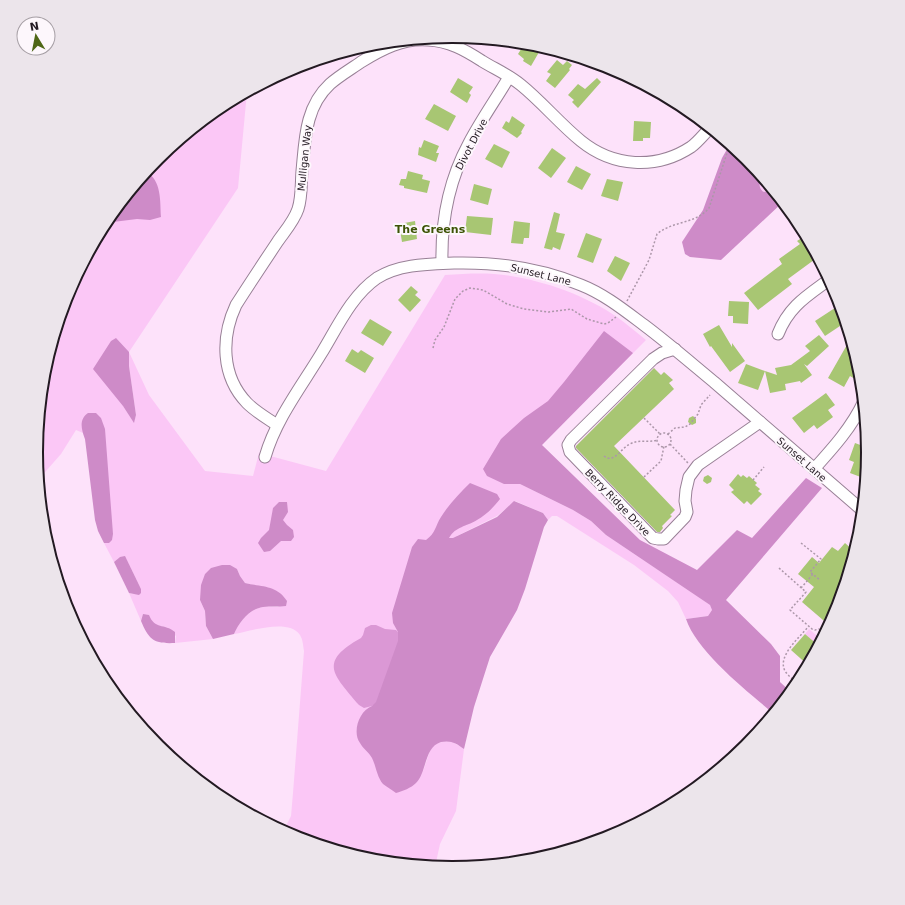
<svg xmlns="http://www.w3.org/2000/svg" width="905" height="905" font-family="'DejaVu Sans',sans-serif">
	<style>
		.green { fill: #fbc7f6; fill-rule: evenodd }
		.forest { fill: #ce8bc8 }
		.water { fill: #db98d5 }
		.building { fill: #a8c673 }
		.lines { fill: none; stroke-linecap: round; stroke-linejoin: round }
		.minor-casing { stroke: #988096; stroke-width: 13 }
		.path { stroke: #ac97a9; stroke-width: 1.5; stroke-dasharray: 2 2; stroke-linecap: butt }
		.minor { stroke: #fff; stroke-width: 11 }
		.labels { text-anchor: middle; stroke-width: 4; stroke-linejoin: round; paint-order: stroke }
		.street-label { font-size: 10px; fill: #231a22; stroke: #fdf7fc }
		.neighbourhood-label { font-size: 11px; font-weight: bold; fill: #3d5305; stroke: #fdf7fc }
		.rim { fill: none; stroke: #231a22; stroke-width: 2 }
	</style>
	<rect width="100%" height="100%" fill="#fde2fa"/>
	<g class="green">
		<path d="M247,92L238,188L129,352L149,395L205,471L253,476L259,453L326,471L445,275C462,274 478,273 494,274C534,277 584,294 617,317C627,324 636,332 646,340L504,483C510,484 515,482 520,484L573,510L591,521L606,535L697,596L710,605L712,610L708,616L686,619L678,602L668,591L634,565L557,516H552L548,520L543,513L515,501L497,516L457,536L423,771L431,748L437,743L447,741L453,742L464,749L456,811L440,844L435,867L371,861L293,837L283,832L291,816L293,793L304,651C303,645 303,640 300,635C289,618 251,631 234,634C239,623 249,609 263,607C268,606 274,607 279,607L256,586L245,583L240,576L237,569L200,600L205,611L206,626L213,639L175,643L176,636L165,627L157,626L152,622L143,614L141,621L129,593L134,594L141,593V589L127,561L120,557L114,562L104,543H109L113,534L81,426L83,433L76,430L61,454L39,479L36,452L44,371L68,293L106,221L158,158L221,106ZM128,352L129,366L136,415L134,422L123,406Z"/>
		<path d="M759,173L773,190L764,192C758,189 759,179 759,173Z"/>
		<path d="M809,629L822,640L819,646L805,634Z"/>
	</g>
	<g class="forest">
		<path d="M730,144C740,152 752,160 758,172C762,178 756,187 764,192L773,190L783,202L721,260L690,257L685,254L682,242L703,210L722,158Z"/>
		<path d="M146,172C162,180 160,202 161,217L150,220L137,219L105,223Z"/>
		<path d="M604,331L633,353L542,445L640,540L697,570L737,530L752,538L806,478L822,488L726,600L771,644L780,656V682L792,693L774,714C747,691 697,652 686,619L708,616L712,610L710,605L606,535L591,521L573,510L520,484H504L487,476L483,469L501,439L524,418L548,401L564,382Z"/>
		<path d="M116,338L129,352V366L136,415L134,423L123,406L93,369L111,341Z"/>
		<path d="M88,413H96L101,418L105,429L113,534L112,540L109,543H104L98,531L95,520L85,439C81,429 79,419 88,413Z"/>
		<path d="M470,483L497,494L500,499C494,507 486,515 477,520C466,527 456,526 449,538H453L497,517L514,501L543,513L548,520L544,527L525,589L517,610L490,657L474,707L464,749C456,743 451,740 441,742C424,747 427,772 416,783C411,788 403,791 396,793C392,790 387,787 383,784C377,777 376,766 372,758C369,752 363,749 360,743C352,732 359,711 372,706L398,632L393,623L392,613L412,547L418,539L426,540C436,533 435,526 441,517C449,504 459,494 470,483Z"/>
		<path d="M279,502H287L288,512L283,520L287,525L293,530L294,537L291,541H281L270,551L264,552L258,543L261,538L269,530L273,508Z"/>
		<path d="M125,556L141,589V593L139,595L129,593L114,562L120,557Z"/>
		<path d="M222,565H230L237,569L240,576L245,583C262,587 277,585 287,601L286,606C278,607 271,606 263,607C249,609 239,623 234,634L213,639L206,626L205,611L200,600L201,585L205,574L211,568Z"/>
		<path d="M143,614L149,615C155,630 164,623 175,632V643C154,644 149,640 141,621Z"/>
	</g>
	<path class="water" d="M371,625H376L385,629L396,630L398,632V641L376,702L372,706L364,708L359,705C333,674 318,662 361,638L363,635L365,628Z"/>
	<g class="building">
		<path d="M525,43L542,47L531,66L523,61L524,59L518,54Z"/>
		<path d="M557,60L563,65L567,61L572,65L569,69L570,70L555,88L546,81L551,74L547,72Z"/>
		<path d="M458,78L473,87L469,93L471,95L467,103L450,92Z"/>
		<path d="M597,78L601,82L578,108L572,102L574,100L568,95L578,84L585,89Z"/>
		<path d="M434,104L456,116L448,131L425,119Z"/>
		<path d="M512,116L525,125L521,132L522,133L517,138L502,128L506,121L509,123Z"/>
		<path d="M634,121L651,122L650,138H643V141H633Z"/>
		<path d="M424,140L439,146L436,153H439L436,162L418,155L419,147L421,148Z"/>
		<path d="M494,144L510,152L502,168L485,159Z"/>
		<path d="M552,148L566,158L551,178L538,168Z"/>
		<path d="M576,166L591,174L582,190L567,182Z"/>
		<path d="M408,171L423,175L422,179L430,181L427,193L404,188V186L399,185L401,179H406Z"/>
		<path d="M607,179L623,182L618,201L601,196Z"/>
		<path d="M474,184L492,189L488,205L470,200Z"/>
		<path d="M554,212L560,214L556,232L565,234L560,250L553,247L552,250L544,248Z"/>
		<path d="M467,216L493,218L491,235L465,232Z"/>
		<path d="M415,221L417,239L402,242L399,224Z"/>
		<path d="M514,221L530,223L529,238H524L523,244L511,243Z"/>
		<path d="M586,233L602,239L593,263L577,257Z"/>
		<path d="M806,235L818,257L788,279L792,284L758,310L744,293L782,264L779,259L800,244L797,241Z"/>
		<path d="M615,256L630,263L621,281L607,271Z"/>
		<path d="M411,286L418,292L415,295L421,300L410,312L398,300Z"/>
		<path d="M729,301L749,302L748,324L733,323V316H728Z"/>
		<path d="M841,304L846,322L825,336L815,321Z"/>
		<path d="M370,319L392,332L383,346L361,333Z"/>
		<path d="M719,325L732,347V343L745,361L730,372L711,346L710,347L703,334Z"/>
		<path d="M819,335L829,346L807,366L804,364L812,375L801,383L800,381L785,384L786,390L770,393L765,371L777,375L775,368L791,365L810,351L805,346Z"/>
		<path d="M848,343L853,346L861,370L855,379L850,376L844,387L828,378Z"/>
		<path d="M352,349L358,353L361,350L374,358L365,373L345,361Z"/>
		<path d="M746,364L765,371L758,390L738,383Z"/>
		<path d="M654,368L661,375L664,372L673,380L669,383L674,389L614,446L675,510L670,515L672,516L662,526L663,528L660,532H657L576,448V446Z"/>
		<path d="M826,393L835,405L828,410L833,417L817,429L814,425L804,433L792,418Z"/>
		<path d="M693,416L696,419V423L692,425L688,422L689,418Z"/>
		<path d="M867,434L869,453L866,479L850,473L854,462L849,460L855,443L863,446Z"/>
		<path d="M738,474L741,477L743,475L747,478L749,476L757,483L755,485L760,489L758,491L762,494L751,505L747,501L744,504L731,492L734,490L729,485Z"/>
		<path d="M708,475L712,478L711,482L707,484L703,481L704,477Z"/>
		<path d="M845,543L855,552L837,612L830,626L802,602L814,587L798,574L812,557L819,563L832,547L838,551Z"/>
		<path d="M805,634L819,646L809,666L791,650Z"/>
	</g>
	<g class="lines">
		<defs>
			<g id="minor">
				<path d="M442,263C441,221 449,180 469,143C481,120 496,99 509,77"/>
				<path d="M778,334C789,306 807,296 830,279"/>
				<path d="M675,349L662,353L653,359L571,440L568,445L570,452L653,538L658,539H664L685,517L687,512L685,501L686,490L689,477L698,465L760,422"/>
				<path d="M277,425C267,418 256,412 247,403C221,376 221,337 236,305C250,283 264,262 278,241C285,231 294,221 298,209C302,197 301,183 302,171C305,140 305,107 330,84C339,76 351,69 361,62C382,49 403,38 428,40C449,41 465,50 482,61C495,69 509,75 521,85C542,102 560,124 581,141C613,167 656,170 691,147C698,142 704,134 710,128"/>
				<path d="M265,457C276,419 301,387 321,354C337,328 351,296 377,278C399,264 428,264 454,263C497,262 540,268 581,285C604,294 624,310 644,325C668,343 691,363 714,382C763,425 814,468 863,511"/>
				<path d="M814,469C833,448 852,427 864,401"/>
			</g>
		</defs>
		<use href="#minor" class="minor-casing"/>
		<g class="path">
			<path d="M627,301L649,260L657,234C672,221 696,224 709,208L730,144"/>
			<path d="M433,348L435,340L444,327L455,299L463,291L470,288L483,290L507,304L524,309L549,312L571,309L587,319L604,324L608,323L616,317"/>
			<path d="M644,418L660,434"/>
			<circle cx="664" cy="440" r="7"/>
			<path d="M668,434L675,428L685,427L690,424L698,414L701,405L710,395"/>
			<path d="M670,444L688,463"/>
			<path d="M604,456C614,464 621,448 630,444C639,439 648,443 658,440"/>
			<path d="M644,477L661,461L664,446"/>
			<path d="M753,480L764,467"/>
			<path d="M801,543L821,559L810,572L820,580"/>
			<path d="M853,549L851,547L860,536"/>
			<path d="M779,568L806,592L790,610L812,629L815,630L819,629L825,634"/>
			<path d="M801,588L813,574"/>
			<path d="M837,596L841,600"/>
			<path d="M799,684C794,680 788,676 785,671C777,656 799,638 808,627"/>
		</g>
		<use href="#minor" class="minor"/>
	</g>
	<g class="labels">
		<g class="street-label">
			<text transform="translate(471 144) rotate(-62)" y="4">Divot Drive</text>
			<text transform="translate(304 158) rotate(-84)" y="4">Mulligan Way</text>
			<text transform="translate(541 274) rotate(14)" y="4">Sunset Lane</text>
			<text transform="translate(802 459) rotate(41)" y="4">Sunset Lane</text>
			<text transform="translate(618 502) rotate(46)" y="4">Berry Ridge Drive</text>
		</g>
		<g class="neighbourhood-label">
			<text x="430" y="233">The Greens</text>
		</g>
	</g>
	<path d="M0 0H905V905H0ZM43 452a409 409 0 1 1 818 0a409 409 0 1 1-818 0Z" fill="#ece5eb" fill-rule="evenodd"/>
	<path class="rim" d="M43 452a409 409 0 1 1 818 0a409 409 0 1 1-818 0Z"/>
	<g transform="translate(36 36) rotate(350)"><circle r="19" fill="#fdf7fc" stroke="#a69fa5"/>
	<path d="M0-3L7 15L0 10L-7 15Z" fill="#4f6717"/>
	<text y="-6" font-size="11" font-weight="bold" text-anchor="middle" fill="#231a22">N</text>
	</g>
</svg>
